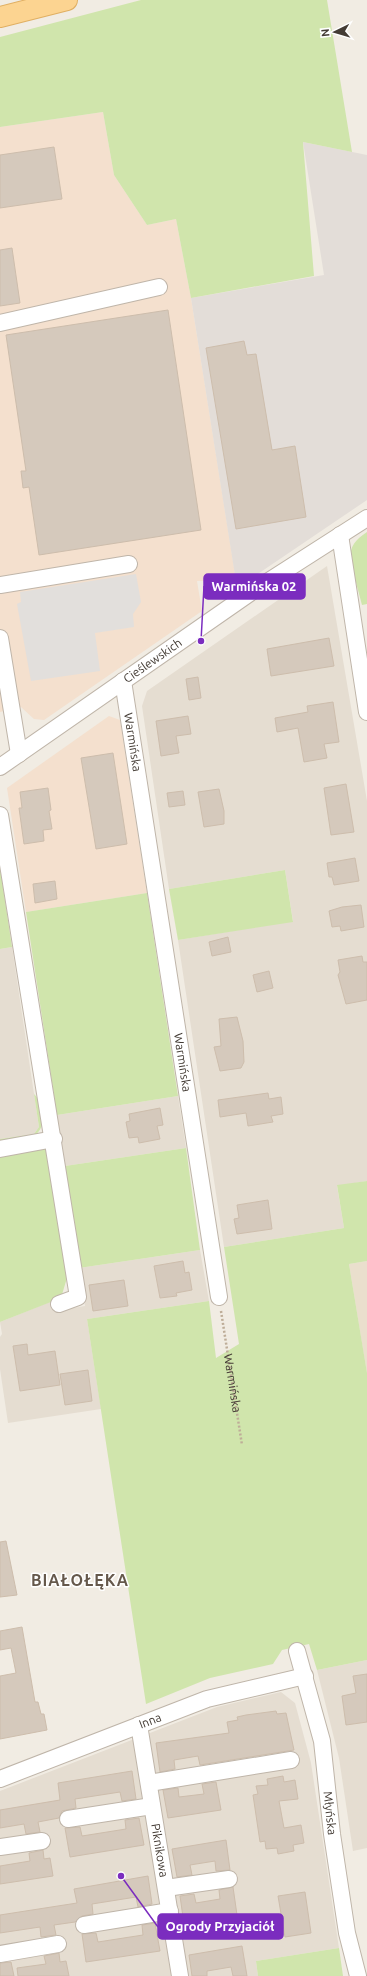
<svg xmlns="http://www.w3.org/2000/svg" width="367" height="1976" font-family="Ubuntu,sans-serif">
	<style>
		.residential { fill: #e5ddd1 }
		.commercial { fill: #f4e0ce }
		.industrial { fill: #e3ddd8 }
		.education { fill: #eadfcd }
		.green { fill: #d0e5ac }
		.parking { fill: #e2dfdc }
		.building { fill: #d5c9bc; stroke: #cdbdac }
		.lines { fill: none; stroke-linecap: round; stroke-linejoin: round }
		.minor-casing { stroke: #bfb5a9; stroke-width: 18 }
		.major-casing { stroke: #e0af62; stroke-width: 22 }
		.path { stroke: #bead98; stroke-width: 2.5; stroke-dasharray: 2 2; stroke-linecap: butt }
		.minor { stroke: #fff; stroke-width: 16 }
		.major { stroke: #fcd491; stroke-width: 20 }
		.labels { text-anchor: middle; stroke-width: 3; stroke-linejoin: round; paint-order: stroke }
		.street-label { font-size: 12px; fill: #433b34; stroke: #fff }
		.district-label { font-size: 16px; font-weight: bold; letter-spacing: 1px; fill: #65584b; stroke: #fff }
		.leader { fill: none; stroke: #7b2cbf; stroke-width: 1.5 }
		.callout-dot { fill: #7b2cbf; stroke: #fff; stroke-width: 1.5 }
		.callout { fill: #7b2cbf; stroke: #7b2cbf; stroke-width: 1.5 }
		.callout-label { font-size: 13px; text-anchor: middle; font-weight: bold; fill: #fff }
	</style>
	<rect width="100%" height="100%" fill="#f1ece3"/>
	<g class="residential">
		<path d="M327,566L367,801V1181L337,1186L344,1228L224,1247L178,940L293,921L285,870L169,889L142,706L147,691Z"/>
		<path d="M12,947L39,1127L34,1134L0,1139V949Z"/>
		<path d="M178,1096L186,1148L65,1166L57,1115Z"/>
		<path d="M200,1250L209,1301L87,1319L101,1409L8,1423L0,1369V1337L2,1334L0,1322L57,1299L61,1310L85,1306L79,1268Z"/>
		<path d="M367,1660V1848L353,1851L339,1758L317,1670Z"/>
		<path d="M281,1692L295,1703L311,1763L339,1948L256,1961L258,1976H0V1791L217,1707Z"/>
	</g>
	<g class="commercial">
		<path d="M103,112L114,175L147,225L176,219L191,298L236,580L197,581L202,611L44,720L34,719L21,707L0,712V127Z"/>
		<path d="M109,716L120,720L147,893L26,912L7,788Z"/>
	</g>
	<path class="industrial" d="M303,142L367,155V500L237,588L191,298L324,275Z"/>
	<path class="education" d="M367,1261V1374L349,1264Z"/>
	<g class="green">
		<path d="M141,0H327L352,152L303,142L314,276L191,298L176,219L147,225L114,175L103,112L0,127V37Z"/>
		<path d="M367,532V604L362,605L350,560C350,546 355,540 367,532Z"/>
		<path d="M0,867L12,947L0,949Z"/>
		<path d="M285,870L293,922L178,940L169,889Z"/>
		<path d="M147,893L178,1096L57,1115L26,912Z"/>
		<path d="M34,1094C40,1100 41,1105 42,1114C47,1140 19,1141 0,1145V1139L34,1134L39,1127Z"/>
		<path d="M38,1146L47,1149L69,1271L61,1298L0,1322V1154Z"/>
		<path d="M186,1148L200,1250L79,1268L65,1166Z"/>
		<path d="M367,1181V1261L349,1264L367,1373V1660L317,1670L309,1644L282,1650L273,1664L210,1678L146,1704L87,1319L209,1301L216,1358L239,1344L224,1247L344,1228L337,1185Z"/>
		<path d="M339,1948L343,1976H258L256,1961Z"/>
	</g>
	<path class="parking" d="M136,574L141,602L133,614L134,627L95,633L100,671L31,681L17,604L21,602L20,592Z"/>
	<g class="building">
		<path d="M54,147L62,199L0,208V155Z"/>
		<path d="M12,248L20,303L0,306V250Z"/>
		<path d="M168,310L201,530L39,555L29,487L23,488L21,471H26L6,335Z"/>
		<path d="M244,341L247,355L256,354L272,450L295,446L306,517L236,529L206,348Z"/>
		<path d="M329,638L334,666L271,676L267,649Z"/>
		<path d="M198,677L201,698L189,700L186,679Z"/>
		<path d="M333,702L339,742L324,744L327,758L304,762L298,728L277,732L275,718L308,712L307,706Z"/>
		<path d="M188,716L191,734L176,736L179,753L161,756L156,721Z"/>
		<path d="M113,753L127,844L96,849L81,758Z"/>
		<path d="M346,784L354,832L331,835L324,788Z"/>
		<path d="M48,788L51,810L49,811L52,829L43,830L44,841L24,844L19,808H22L20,792Z"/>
		<path d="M219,789L224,811V824L204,827L198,792Z"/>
		<path d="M183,791L185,805L169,807L167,793Z"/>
		<path d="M355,858L359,881L334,885L332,877H329L327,863Z"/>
		<path d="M55,881L57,899L35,903L33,884Z"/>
		<path d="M361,905L364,927L341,931L340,926L332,927L329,911L342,907Z"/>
		<path d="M228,937L231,952L212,956L209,942Z"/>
		<path d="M362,956L363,962H367V1000L346,1004L338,975L340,972L338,960Z"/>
		<path d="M269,971L273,988L257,992L253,975Z"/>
		<path d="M237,1017L243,1041L244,1062L241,1068L220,1071L214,1047L221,1046L219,1019Z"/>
		<path d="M268,1093L269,1099L281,1097L283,1114L271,1116L273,1122L248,1126L246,1113L220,1117L218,1100Z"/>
		<path d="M160,1108L163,1125L157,1126L160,1139L139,1143L138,1137L129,1138L126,1122L130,1121L129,1114Z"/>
		<path d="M268,1200L272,1229L237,1234L234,1219L239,1218L237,1205Z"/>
		<path d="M183,1261L185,1273L189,1272L192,1290L176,1293L177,1296L160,1298L154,1266Z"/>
		<path d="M124,1280L128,1306L93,1311L89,1285Z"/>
		<path d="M27,1344L28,1355L55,1351L60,1385L20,1391L13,1346Z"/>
		<path d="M88,1370L92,1401L65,1405L60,1374Z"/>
		<path d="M6,1541L17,1595L0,1597V1542Z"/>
		<path d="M22,1627L35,1702H38L41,1714H44L47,1730L0,1739V1676L16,1673L11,1648L0,1650V1631Z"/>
		<path d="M367,1674V1722L346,1725L342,1696L356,1693L353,1676Z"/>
		<path d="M276,1711L277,1714L286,1713L294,1750L200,1765L198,1756L174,1760L175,1769L160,1772L156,1743L229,1733L227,1722L238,1720L237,1717L246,1715Z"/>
		<path d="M132,1771L136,1799L122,1801L120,1792L75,1799L76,1808L62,1811L59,1818L38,1822L40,1832L26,1834L24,1824L0,1828V1810L60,1800L58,1783Z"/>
		<path d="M283,1776L284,1782L295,1780L298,1799L279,1801L284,1828L301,1825L304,1843L293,1845L294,1851L278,1854L277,1848L266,1849L265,1841L260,1842L253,1795L258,1794L256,1786L268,1785L267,1779Z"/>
		<path d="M216,1782L221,1810L168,1818L163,1790L178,1788L179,1797L204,1794L202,1784Z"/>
		<path d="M139,1818L144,1845L70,1857L65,1828L80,1827L82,1836L126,1829L125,1820Z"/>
		<path d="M226,1840L230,1870L216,1871L215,1861L190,1865L192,1875L177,1877L172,1849Z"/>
		<path d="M43,1850L44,1859L50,1858L53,1876L0,1884V1866L30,1861L29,1853Z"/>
		<path d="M148,1876L152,1904L138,1907L136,1897L92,1904L93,1914L82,1916L75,1922L54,1925L56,1935L41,1937L40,1927L0,1933V1915L77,1903L74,1889Z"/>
		<path d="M233,1887L237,1915L184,1924L180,1896L194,1894L196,1903L220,1899L219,1890Z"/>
		<path d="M305,1892L311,1933L285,1937L278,1896Z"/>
		<path d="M155,1923L160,1951L86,1962L82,1934L96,1933L98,1942L143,1935L142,1925Z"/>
		<path d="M242,1946L247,1976H233L231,1967L207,1971V1976H192L189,1955Z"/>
		<path d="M59,1953L60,1962L66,1961L69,1976H18L17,1968L46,1964L44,1956Z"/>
		<path d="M11,1962L14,1976H0V1963Z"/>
	</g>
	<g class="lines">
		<defs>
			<g id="minor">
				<path d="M0,323L159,287"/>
				<path d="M340,535L367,712"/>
				<path d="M0,585L129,564"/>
				<path d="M0,638L19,754"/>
				<path id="s2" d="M123,681L219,1297"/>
				<path id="s3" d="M0,767L250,593L367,518"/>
				<path d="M0,815L78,1297L59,1304"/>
				<path d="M0,1149L54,1139"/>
				<path id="s4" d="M297,1651L322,1741L332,1834L347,1933L358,1976"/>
				<path id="s5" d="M139,1725L180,1976"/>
				<path id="s6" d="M0,1779L207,1699L305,1676"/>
				<path d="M149,1783L291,1760"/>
				<path d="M68,1819L152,1806"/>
				<path d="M0,1847L42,1841"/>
				<path d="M166,1888L229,1879"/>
				<path d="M84,1925L170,1911"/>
				<path d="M0,1954L58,1944"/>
			</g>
			<path id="major" d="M0,17L67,0"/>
		</defs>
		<use href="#minor" class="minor-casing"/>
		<use href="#major" class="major-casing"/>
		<path class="path" id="s1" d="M221,1311L242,1445"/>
		<use href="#minor" class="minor"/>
		<use href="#major" class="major"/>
	</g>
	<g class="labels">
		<g class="street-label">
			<text dy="4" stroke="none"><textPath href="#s3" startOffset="186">Cieślewskich</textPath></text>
			<text dy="4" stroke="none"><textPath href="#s2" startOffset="62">Warmińska</textPath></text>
			<text dy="4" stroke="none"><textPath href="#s2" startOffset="386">Warmińska</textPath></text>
			<text dy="4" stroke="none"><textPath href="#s1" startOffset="73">Warmińska</textPath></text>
			<text dy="4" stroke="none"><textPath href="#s6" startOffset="161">Inna</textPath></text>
			<text dy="4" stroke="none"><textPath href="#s4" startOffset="166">Młyńska</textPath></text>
			<text dy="4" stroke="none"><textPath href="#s5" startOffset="127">Piknikowa</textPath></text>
		</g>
		<g class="district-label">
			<text x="80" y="1586">BIAŁOŁĘKA</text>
		</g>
	</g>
	<path class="leader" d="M201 641L204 586M121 1876L158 1927"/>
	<g class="callout-dot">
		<circle cx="201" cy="641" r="4"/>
		<circle cx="121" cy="1876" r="4"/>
	</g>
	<g class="callout">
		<rect x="204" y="574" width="101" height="25" rx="4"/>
		<rect x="158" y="1914" width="125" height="25" rx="4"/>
	</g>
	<g class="callout-label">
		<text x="254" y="591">Warmińska 02</text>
		<text x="220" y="1931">Ogrody Przyjaciół</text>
	</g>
	<g transform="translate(335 32) rotate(265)" stroke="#ffffff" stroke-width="3" paint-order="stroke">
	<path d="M0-3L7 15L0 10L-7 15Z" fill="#433b34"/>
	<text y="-6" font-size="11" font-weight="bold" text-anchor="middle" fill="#433b34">N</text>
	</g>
</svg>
